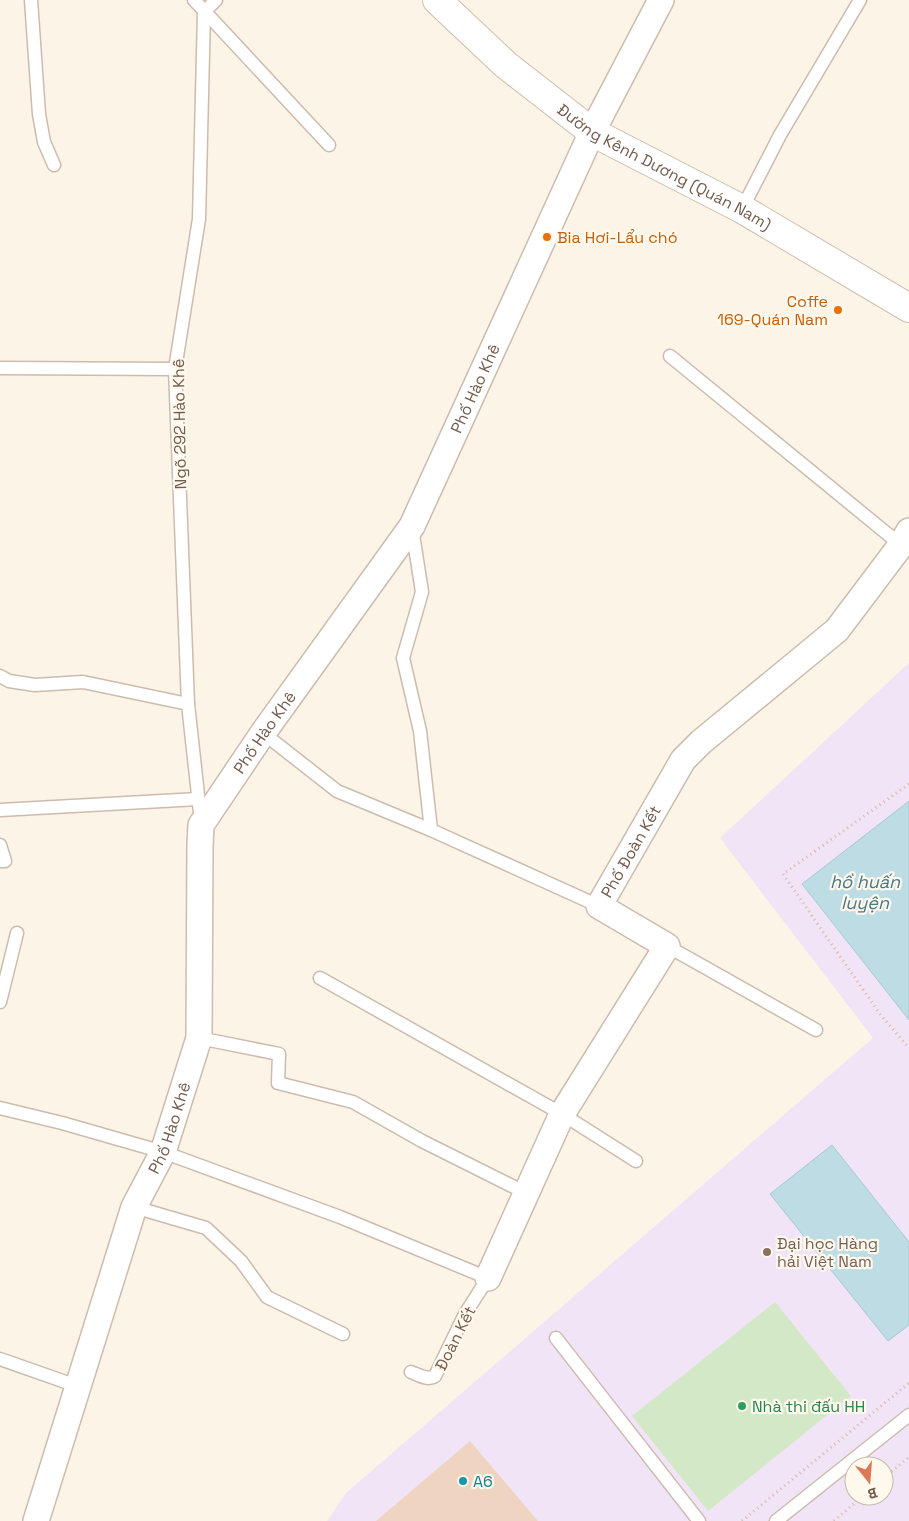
<svg xmlns="http://www.w3.org/2000/svg" width="909" height="1521" font-family="'Space Grotesk',sans-serif">
	<style>
		.education { fill: #f1e4f7; fill-rule: evenodd }
		.green { fill: #d3e8c6 }
		.water { fill: #bddce3; stroke: #a4cbd4 }
		.building { fill: #efd4c1 }
		.lines { fill: none; stroke-linecap: round; stroke-linejoin: round }
		.lane-casing { stroke: #ccbcae; stroke-width: 15 }
		.street-casing { stroke: #ccbcae; stroke-width: 28 }
		.secondary-casing { stroke: #cfbdac; stroke-width: 30 }
		.path { stroke: #d3b8a4; stroke-width: 3; stroke-dasharray: 1 4; stroke-linecap: butt }
		.lane { stroke: #fff; stroke-width: 12 }
		.street { stroke: #fff; stroke-width: 25 }
		.secondary { stroke: #fff; stroke-width: 28 }
		.food-dot { fill: #e8710a; stroke: #fef8ed; stroke-width: 2 }
		.education-dot { fill: #8d6e63; stroke: #fef8ed; stroke-width: 2 }
		.leisure-dot { fill: #2e9e5b; stroke: #fef8ed; stroke-width: 2 }
		.culture-dot { fill: #0f9aa8; stroke: #fef8ed; stroke-width: 2 }
		.labels { text-anchor: middle; stroke-width: 4.5; stroke-linejoin: round; paint-order: stroke }
		.street-label { font-size: 16px; fill: #735c4d; stroke: #fef8ed }
		.food-label { font-size: 16px; fill: #c56008; stroke: #fef8ed; text-anchor: start }
		.education-label { font-size: 16px; fill: #785e54; stroke: #fef8ed; text-anchor: start }
		.leisure-label { font-size: 16px; fill: #27864d; stroke: #fef8ed; text-anchor: start }
		.culture-label { font-size: 16px; fill: #0d838f; stroke: #fef8ed; text-anchor: start }
		.water-label { font-size: 18px; font-style: italic; fill: #487985; stroke: #fef8ed }
	</style>
	<rect width="100%" height="100%" fill="#fbf4e7"/>
	<path class="education" d="M909,663V1521H327L346,1493L873,1038L720,838ZM854,1466H884V1496H854Z"/>
	<path class="green" d="M775,1302L851,1396L708,1511L632,1416Z"/>
	<g class="water">
		<path d="M909,801V1020L802,884Z"/>
		<path d="M832,1145L909,1242V1325L888,1341L770,1194Z"/>
	</g>
	<path class="building" d="M470,1441L538,1521H376Z"/>
	<g class="lines">
		<defs>
			<g id="lane">
				<path d="M31,0L39,114L44,142L54,165"/>
				<path d="M194,0L329,145"/>
				<path d="M742,209L780,135L860,0"/>
				<path d="M670,356L901,545"/>
				<path d="M0,368L175,369"/>
				<path d="M412,528L422,592L403,658L420,731L431,830"/>
				<path d="M0,676L9,681L35,685L83,682L188,704"/>
				<path d="M263,733L337,791L431,830L599,906"/>
				<path d="M0,810L198,799"/>
				<path d="M201,822L188,704L175,369L199,219L204,12L216,0"/>
				<path d="M0,845L5,861H0"/>
				<path d="M667,946L816,1030"/>
				<path d="M320,978L562,1114L636,1161"/>
				<path d="M0,1002L17,933"/>
				<path d="M199,1038L279,1054L278,1083L353,1102L422,1141L526,1193"/>
				<path d="M0,1108L62,1123L163,1152L340,1217L488,1278L465,1314L435,1376C428,1381 419,1375 411,1372"/>
				<path d="M134,1207L206,1228L241,1261L267,1297L343,1334"/>
				<path d="M556,1338L699,1521"/>
				<path d="M0,1359L77,1386"/>
				<path d="M776,1521L909,1415"/>
			</g>
			<g id="street">
				<path id="s1" d="M488,1278L562,1114L667,946L599,906L683,760L701,742L837,630L901,545L909,531"/>
				<path id="s2" d="M36,1521L134,1207L163,1152L199,1038L200,846L201,825L263,733L412,526L592,132L661,0"/>
			</g>
			<g id="secondary">
				<path id="s3" d="M437,0L506,65L592,132L742,209L909,308"/>
			</g>
		</defs>
		<use href="#lane" class="lane-casing"/>
		<use href="#street" class="street-casing"/>
		<use href="#secondary" class="secondary-casing"/>
		<g class="path">
			<path d="M909,784L783,874L880,1014L909,1048"/>
			<path d="M884,1478L909,1457"/>
			<path d="M742,1521L909,1383"/>
			<path d="M834,1521L863,1496"/>
		</g>
		<use href="#lane" class="lane"/>
		<use href="#street" class="street"/>
		<use href="#secondary" class="secondary"/>
	</g>
	<g class="food-dot">
		<circle cx="547" cy="237" r="5"/>
		<circle cx="838" cy="310" r="5"/>
	</g>
	<circle class="education-dot" cx="767" cy="1252" r="5"/>
	<circle class="leisure-dot" cx="742" cy="1406" r="5"/>
	<circle class="culture-dot" cx="463" cy="1481" r="5"/>
	<g class="labels">
		<g class="street-label">
			<text dy="6" stroke="none"><textPath href="#s3" startOffset="284">Đường Kênh Dương (Quán Nam)</textPath></text>
			<text dy="6" stroke="none"><textPath href="#s2" startOffset="1241">Phố Hào Khê</textPath></text>
			<text transform="translate(179 424) rotate(-91)" y="6">Ngõ 292 Hào Khê</text>
			<text dy="6" stroke="none"><textPath href="#s2" startOffset="836">Phố Hào Khê</textPath></text>
			<text dy="6" stroke="none"><textPath href="#s1" startOffset="520">Phố Đoàn Kết</textPath></text>
			<text dy="6" stroke="none"><textPath href="#s2" startOffset="416">Phố Hào Khê</textPath></text>
			<text transform="translate(455 1338) rotate(-63)" y="6">Đoàn Kết</text>
		</g>
		<g class="food-label">
			<text x="557" y="243">Bia Hơi-Lẩu chó</text>
			<text x="828" y="307" text-anchor="end">Coffe<tspan x="828" dy="18">169-Quán Nam</tspan></text>
		</g>
		<g class="education-label">
			<text x="777" y="1249">Đại học Hàng<tspan x="777" dy="18">hải Việt Nam</tspan></text>
		</g>
		<g class="leisure-label">
			<text x="752" y="1412">Nhà thi đấu HH</text>
		</g>
		<g class="culture-label">
			<text x="473" y="1487">A6</text>
		</g>
		<g class="water-label">
			<text x="865" y="888">hồ huấn<tspan x="865" dy="21">luyện</tspan></text>
		</g>
	</g>
	<g transform="translate(869 1481) rotate(163)"><circle r="24" fill="#fef8ed" stroke="#c6baad"/>
	<path d="M0-4L9 19L0 12L-9 19Z" fill="#dc7855"/>
	<text y="-8" font-size="14" font-weight="bold" text-anchor="middle" fill="#735c4d">B</text>
	</g>
</svg>
